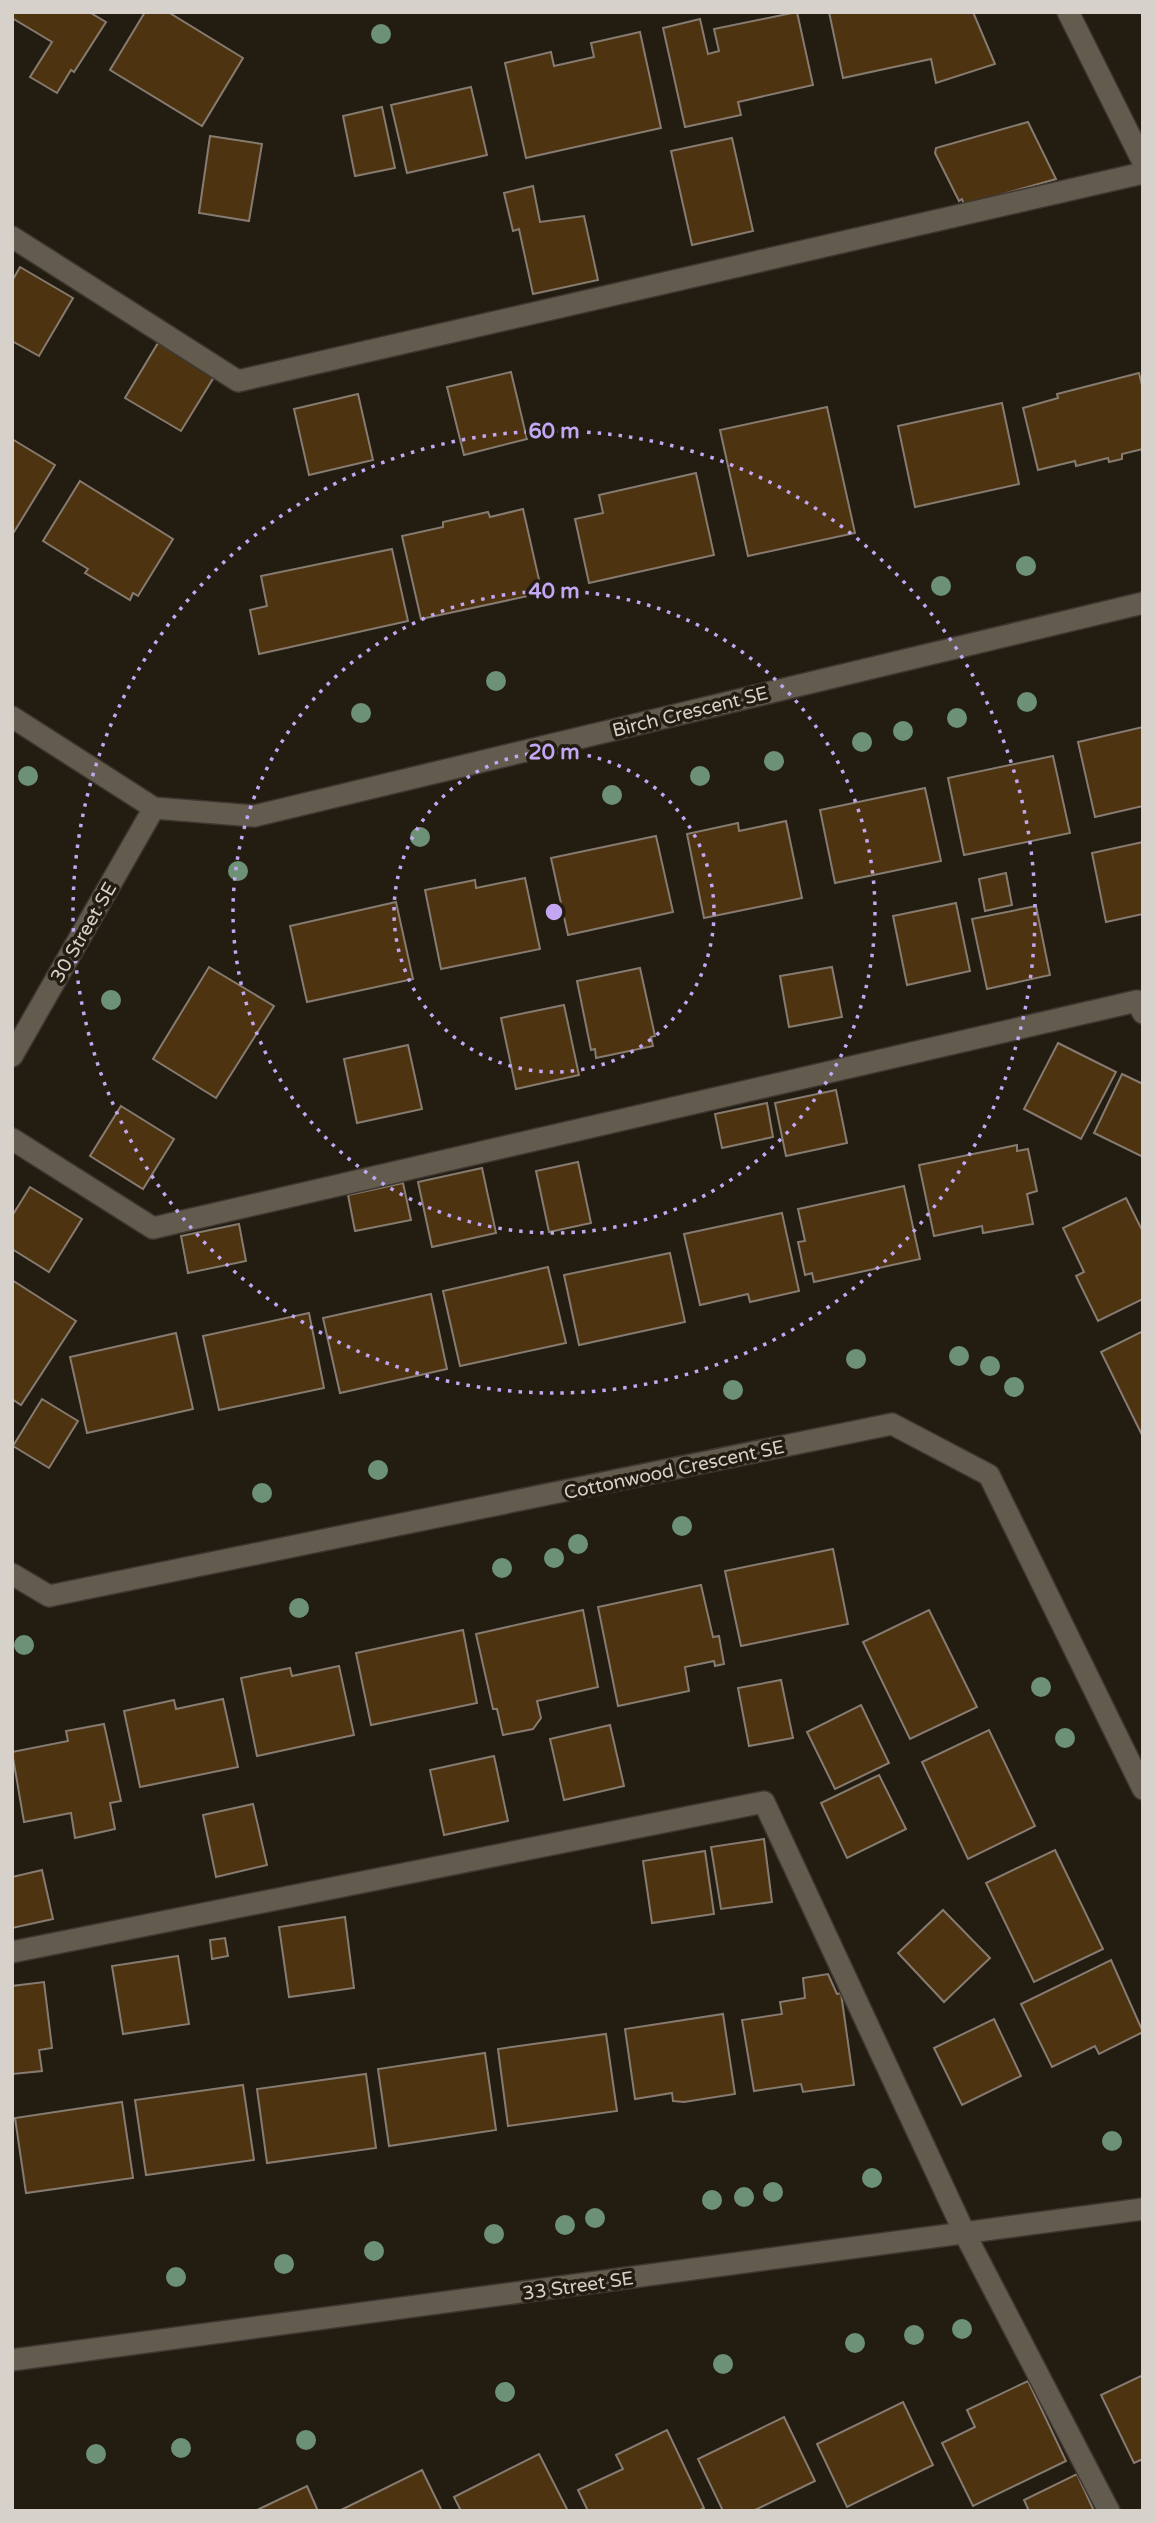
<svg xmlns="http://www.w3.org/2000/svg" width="1155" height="2523" font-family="'Varela Round',sans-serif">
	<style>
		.building { fill: #4e3311; stroke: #867b70; stroke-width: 2 }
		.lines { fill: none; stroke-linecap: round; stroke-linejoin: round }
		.lane-casing { stroke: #3c3731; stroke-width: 24 }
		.street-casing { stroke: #3c3731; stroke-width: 24 }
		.lane { stroke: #635b4e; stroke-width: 21 }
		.street { stroke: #635b4e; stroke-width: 21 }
		.tree { fill: #6c9175 }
		.ring { fill: none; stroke: #c3a7f2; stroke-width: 3.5; stroke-dasharray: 3.5 7 }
		.labels { text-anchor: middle; stroke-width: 7; stroke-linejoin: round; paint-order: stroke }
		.street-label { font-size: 19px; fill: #d6d1ca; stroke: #231c11 }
		.centre { fill: #c3a7f2; stroke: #231c11; stroke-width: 3.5 }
		.ring-label { font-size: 21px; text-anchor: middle; font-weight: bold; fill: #c3a7f2; stroke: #231c11; stroke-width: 7; stroke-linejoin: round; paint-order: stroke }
	</style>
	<rect width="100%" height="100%" fill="#231c11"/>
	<g class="building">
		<path d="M12,12H89L106,22L74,72L71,70L57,93L30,77L52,42L12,18Z"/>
		<path d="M145,12H168L243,58L202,126L110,70Z"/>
		<path d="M797,12L813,85L738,102L741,115L685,127L663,28L700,19L708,54L719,51L714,29Z"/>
		<path d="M829,12H973L995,64L936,83L931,59L843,78Z"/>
		<path d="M640,32L661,128L526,158L505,63L551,52L554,66L594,57L591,43Z"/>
		<path d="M471,87L487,155L407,173L391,105Z"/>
		<path d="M382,107L395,168L355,176L343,116Z"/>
		<path d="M1028,122L1056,179L964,205L962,199L959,201L935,153L936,148Z"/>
		<path d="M210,136L262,144L249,221L199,213Z"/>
		<path d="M732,138L753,231L692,245L671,151Z"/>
		<path d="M533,186L540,222L584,216L598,280L533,294L519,229L513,231L504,193Z"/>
		<path d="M20,267L73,298L39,356L12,341V281Z"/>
		<path d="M158,343L214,377L181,431L125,398Z"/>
		<path d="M511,372L527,439L464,455L447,387Z"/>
		<path d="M1139,373L1143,389V449L1122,454V459L1109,462L1108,458L1076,466L1075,461L1038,470L1023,408L1058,398L1057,394Z"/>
		<path d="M358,394L373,460L309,475L294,409Z"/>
		<path d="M1002,403L1019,484L915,507L898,426Z"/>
		<path d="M827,407L855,533L748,556L720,430Z"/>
		<path d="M12,439L55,465L14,532L12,531Z"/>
		<path d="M696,473L714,555L589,583L575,519L603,513L599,495Z"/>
		<path d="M80,481L173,539L138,596L133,593L130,600L85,573L88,569L43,541Z"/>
		<path d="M523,509L542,593L421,619L402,536L443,527V522L488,512L490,517Z"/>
		<path d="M392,549L408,621L259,654L250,610L267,606L261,576Z"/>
		<path d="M1143,727V806L1095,817L1078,742Z"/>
		<path d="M1053,756L1070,833L964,855L948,778Z"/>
		<path d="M925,788L941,861L835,883L820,810Z"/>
		<path d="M786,821L802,898L704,918L687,834L738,823L739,831Z"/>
		<path d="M656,836L673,912L568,935L551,858Z"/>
		<path d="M1143,842V914L1106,922L1092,853Z"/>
		<path d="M1006,873L1012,905L985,911L979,879Z"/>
		<path d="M525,878L540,949L441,969L425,890L475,880L476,888Z"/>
		<path d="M396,902L413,979L307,1002L290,926Z"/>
		<path d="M956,903L970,971L907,985L893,916Z"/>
		<path d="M1036,906L1050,975L987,989L972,919Z"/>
		<path d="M209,967L274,1006L216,1098L153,1059Z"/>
		<path d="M832,967L842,1017L789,1027L780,976Z"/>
		<path d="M640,968L655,1036L651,1037L653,1046L596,1058L595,1049L591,1050L577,981Z"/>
		<path d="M564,1005L579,1075L516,1089L501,1018Z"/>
		<path d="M1058,1043L1116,1072L1081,1139L1024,1109Z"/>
		<path d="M408,1045L422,1109L357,1123L344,1059Z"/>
		<path d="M1122,1074L1143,1084V1157L1094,1133Z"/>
		<path d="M836,1090L847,1143L786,1156L775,1103Z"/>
		<path d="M767,1103L773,1137L722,1148L715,1114Z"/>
		<path d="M121,1106L174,1139L143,1189L90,1156Z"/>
		<path d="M1017,1145V1151L1028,1149L1037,1191L1027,1194L1033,1224L983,1233L982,1226L934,1236L919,1165Z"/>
		<path d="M578,1162L591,1223L549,1232L536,1171Z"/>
		<path d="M482,1168L496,1233L432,1247L418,1182Z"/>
		<path d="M403,1183L411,1220L355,1231L348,1195Z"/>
		<path d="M904,1186L920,1259L814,1282L812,1273L805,1275L798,1242L805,1241L798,1209Z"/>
		<path d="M30,1187L82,1219L49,1272L12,1249V1216Z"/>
		<path d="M1126,1198L1143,1232V1299L1098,1321L1076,1276L1084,1272L1063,1228Z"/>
		<path d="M782,1213L799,1291L750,1302L748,1294L700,1305L684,1234Z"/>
		<path d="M239,1224L246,1261L188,1273L181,1236Z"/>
		<path d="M670,1253L685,1322L579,1345L564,1275Z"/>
		<path d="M548,1267L566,1343L460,1366L443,1291Z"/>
		<path d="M12,1280L76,1321L21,1405L12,1399Z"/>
		<path d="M431,1294L447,1369L340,1393L323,1318Z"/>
		<path d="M309,1313L324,1388L219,1410L203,1336Z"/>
		<path d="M1143,1331V1437L1101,1352Z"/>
		<path d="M176,1333L193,1409L87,1433L70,1357Z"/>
		<path d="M42,1399L78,1421L49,1468L13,1446Z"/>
		<path d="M833,1549L848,1624L741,1646L725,1571Z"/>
		<path d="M701,1585L713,1637L719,1636L724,1664L715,1666L714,1661L685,1667L689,1691L618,1706L598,1607Z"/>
		<path d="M583,1610L598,1687L537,1701L541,1718L533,1729L503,1735L497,1709H493L476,1634Z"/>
		<path d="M929,1610L977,1707L910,1739L863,1642Z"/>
		<path d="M463,1630L477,1703L371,1725L356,1653Z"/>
		<path d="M339,1666L354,1735L257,1756L241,1678L290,1668L292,1676Z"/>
		<path d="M781,1680L793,1738L749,1746L738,1688Z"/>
		<path d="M223,1699L238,1767L140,1787L124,1711L174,1700L176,1709Z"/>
		<path d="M861,1705L889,1763L835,1789L807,1732Z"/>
		<path d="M104,1724L121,1801L110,1803L115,1829L75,1838L71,1813L24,1822L12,1752L68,1741L66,1731Z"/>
		<path d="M610,1725L624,1786L564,1800L550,1739Z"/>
		<path d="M989,1730L1035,1826L968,1859L922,1762Z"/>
		<path d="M494,1756L508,1821L444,1835L430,1770Z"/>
		<path d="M879,1775L906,1829L847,1858L821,1803Z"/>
		<path d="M253,1804L267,1865L216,1877L203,1815Z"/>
		<path d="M764,1839L772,1902L721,1909L711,1847Z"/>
		<path d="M1055,1850L1103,1949L1034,1982L986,1883Z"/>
		<path d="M705,1851L714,1914L652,1923L643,1861Z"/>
		<path d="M42,1870L53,1919L12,1928V1877Z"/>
		<path d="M943,1910L990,1958L944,2002L898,1953Z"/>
		<path d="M345,1917L354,1988L289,1997L279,1927Z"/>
		<path d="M225,1938L228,1956L212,1959L210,1940Z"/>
		<path d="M178,1956L189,2024L123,2034L112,1966Z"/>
		<path d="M1111,1960L1143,2032L1099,2054L1095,2046L1052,2067L1021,2004Z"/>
		<path d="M828,1974L837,1994L841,1993L854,2085L803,2092L801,2084L754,2091L742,2020L782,2014L780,2002L805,1998L803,1978Z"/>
		<path d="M44,1982L52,2048L39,2050L42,2071L13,2074L12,1986Z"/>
		<path d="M723,2014L735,2094L684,2102L673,2101L672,2093L635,2099L625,2029Z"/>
		<path d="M994,2019L1021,2076L962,2105L934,2048Z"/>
		<path d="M606,2034L617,2111L508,2126L498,2049Z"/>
		<path d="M485,2053L496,2130L389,2146L378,2069Z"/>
		<path d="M366,2074L376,2148L267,2163L257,2089Z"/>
		<path d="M243,2085L254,2160L146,2175L135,2100Z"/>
		<path d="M122,2102L133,2178L26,2193L15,2118Z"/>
		<path d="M1143,2375V2459L1134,2463L1101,2395Z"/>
		<path d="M1028,2381L1066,2461L973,2506L942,2443L975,2427L967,2410Z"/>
		<path d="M903,2402L933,2465L847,2507L817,2444Z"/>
		<path d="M784,2417L815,2481L753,2511H723L698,2459Z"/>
		<path d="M667,2430L704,2508L698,2511H588L578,2490L623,2469L616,2455Z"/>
		<path d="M539,2454L568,2511H461L454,2497Z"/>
		<path d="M422,2470L442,2511H339Z"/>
		<path d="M1077,2474L1094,2511H1029L1024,2500Z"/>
		<path d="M307,2486L318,2511H255Z"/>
	</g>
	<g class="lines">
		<defs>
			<g id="lane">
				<path d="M12,237L238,381L1143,173"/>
				<path d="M12,1139L153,1228L1137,1001L1143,1013"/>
				<path d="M12,1952L764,1802L965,2234L1109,2511"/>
			</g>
			<g id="street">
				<path d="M1068,12L1143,162"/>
				<path d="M12,717L154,808L254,816L1143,603"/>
				<path d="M12,1056L154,808"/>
				<path d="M12,1574L49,1596L892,1424L989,1475L1143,1789"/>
				<path d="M12,2360L1143,2209"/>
			</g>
		</defs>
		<use href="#lane" class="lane-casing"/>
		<use href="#street" class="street-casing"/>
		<use href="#lane" class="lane"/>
		<use href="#street" class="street"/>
	</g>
	<g class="tree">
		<circle cx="381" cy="34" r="10"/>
		<circle cx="1026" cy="566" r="10"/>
		<circle cx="941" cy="586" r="10"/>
		<circle cx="496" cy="681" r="10"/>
		<circle cx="1027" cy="702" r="10"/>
		<circle cx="361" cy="713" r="10"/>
		<circle cx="957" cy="718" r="10"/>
		<circle cx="903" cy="731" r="10"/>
		<circle cx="862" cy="742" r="10"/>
		<circle cx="774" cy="761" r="10"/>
		<circle cx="28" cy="776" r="10"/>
		<circle cx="700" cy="776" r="10"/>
		<circle cx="612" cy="795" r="10"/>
		<circle cx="420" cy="837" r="10"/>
		<circle cx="238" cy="871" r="10"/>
		<circle cx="111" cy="1000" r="10"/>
		<circle cx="959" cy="1356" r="10"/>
		<circle cx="856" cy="1359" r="10"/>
		<circle cx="990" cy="1366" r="10"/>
		<circle cx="1014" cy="1387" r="10"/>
		<circle cx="733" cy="1390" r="10"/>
		<circle cx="378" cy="1470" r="10"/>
		<circle cx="262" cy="1493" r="10"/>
		<circle cx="682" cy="1526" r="10"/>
		<circle cx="578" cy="1544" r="10"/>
		<circle cx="554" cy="1558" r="10"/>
		<circle cx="502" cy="1568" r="10"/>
		<circle cx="299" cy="1608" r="10"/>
		<circle cx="24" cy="1645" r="10"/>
		<circle cx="1041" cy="1687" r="10"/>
		<circle cx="1065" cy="1738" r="10"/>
		<circle cx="1112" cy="2141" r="10"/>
		<circle cx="872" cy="2178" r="10"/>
		<circle cx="773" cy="2192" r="10"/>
		<circle cx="744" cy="2197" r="10"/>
		<circle cx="712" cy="2200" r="10"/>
		<circle cx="595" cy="2218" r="10"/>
		<circle cx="565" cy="2225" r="10"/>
		<circle cx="494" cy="2234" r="10"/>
		<circle cx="374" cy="2251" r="10"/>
		<circle cx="284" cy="2264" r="10"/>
		<circle cx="176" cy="2277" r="10"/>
		<circle cx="962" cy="2329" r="10"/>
		<circle cx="914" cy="2335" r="10"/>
		<circle cx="855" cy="2343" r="10"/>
		<circle cx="723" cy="2364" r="10"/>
		<circle cx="505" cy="2392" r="10"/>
		<circle cx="306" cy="2440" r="10"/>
		<circle cx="181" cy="2448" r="10"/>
		<circle cx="96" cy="2454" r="10"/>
	</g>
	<g class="ring">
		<circle cx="554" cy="912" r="160"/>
		<circle cx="554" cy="912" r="321"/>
		<circle cx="554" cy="912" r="481"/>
	</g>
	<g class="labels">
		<g class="street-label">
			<text transform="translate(690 711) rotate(-14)" y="7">Birch Crescent SE</text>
			<text transform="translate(83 932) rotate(-60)" y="7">30 Street SE</text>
			<text transform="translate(674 1469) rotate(-12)" y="7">Cottonwood Crescent SE</text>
			<text transform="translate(578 2285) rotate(-8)" y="7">33 Street SE</text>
		</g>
	</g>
	<circle cx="554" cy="912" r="10" class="centre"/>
	<g class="ring-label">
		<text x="554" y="438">60 m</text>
		<text x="554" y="598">40 m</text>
		<text x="554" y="759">20 m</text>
	</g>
	<rect width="1155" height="2523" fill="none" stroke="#d6d1ca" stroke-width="28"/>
</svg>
